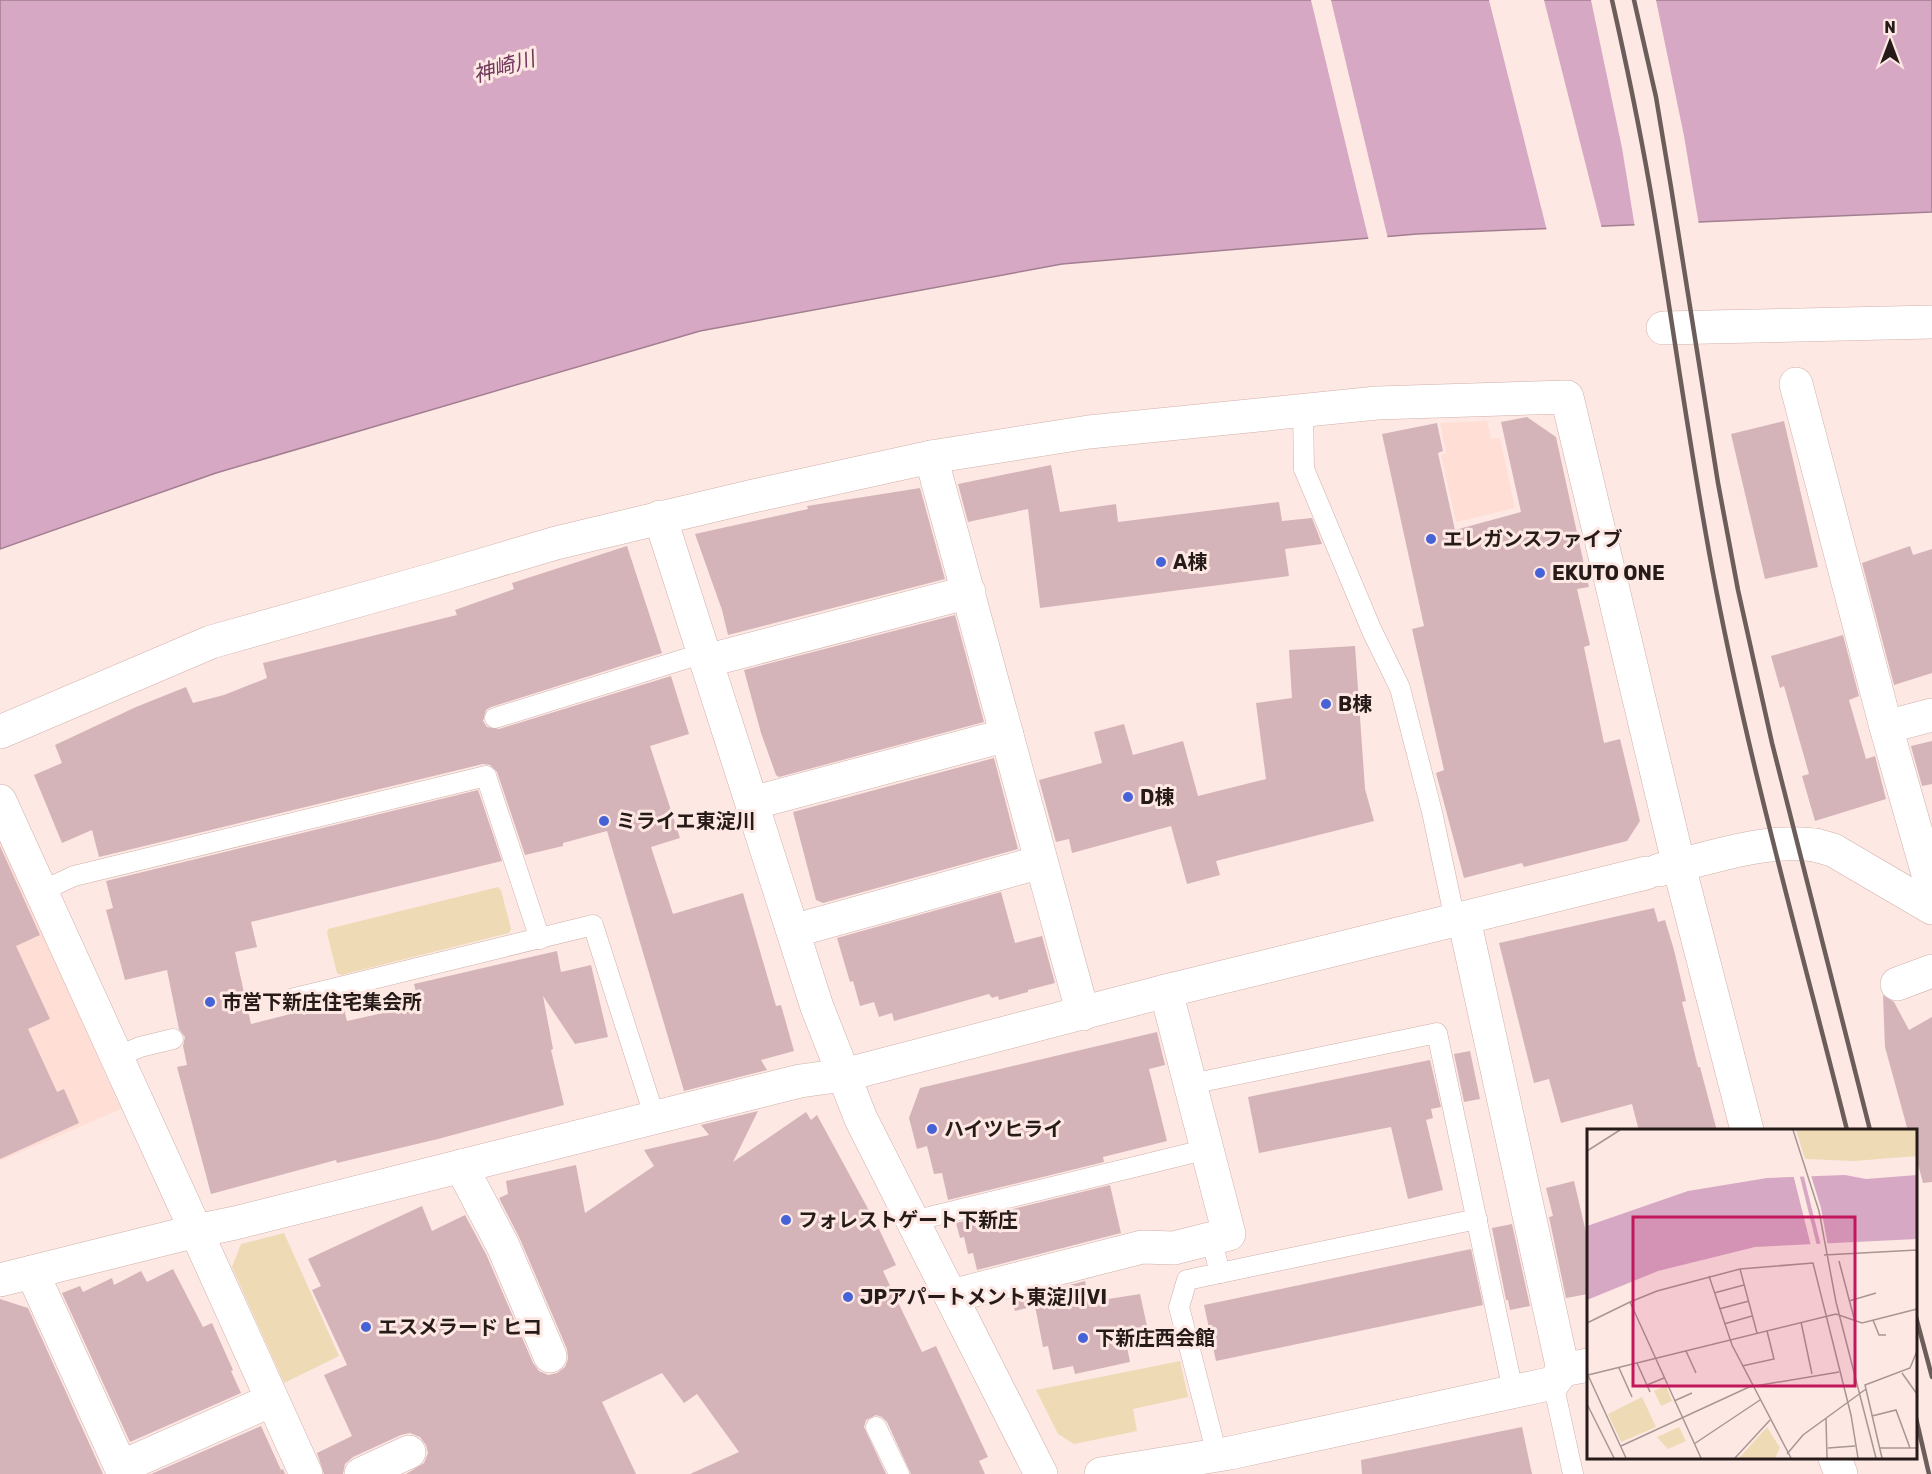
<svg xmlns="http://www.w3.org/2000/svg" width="1932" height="1474" font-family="Rubik,'Noto Sans JP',sans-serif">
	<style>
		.built { fill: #ffded6 }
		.green { fill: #eedab5 }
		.water { fill: #d7a8c3; stroke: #a27e90; stroke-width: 1.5 }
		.pier { fill: #fde8e4 }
		.building { fill: #d5b4b9 }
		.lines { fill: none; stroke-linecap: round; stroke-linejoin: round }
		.service-casing { stroke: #d0b0a9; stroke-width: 21 }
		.minor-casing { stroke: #d0b0a9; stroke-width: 34 }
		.tertiary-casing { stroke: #d0b0a9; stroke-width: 34 }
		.service { stroke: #fff; stroke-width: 20 }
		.minor { stroke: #fff; stroke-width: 33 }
		.tertiary { stroke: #fff; stroke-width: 33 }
		.rail { stroke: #6b5d5a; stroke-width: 4.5 }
		.poi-dot { fill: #4563d6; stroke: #fde8e4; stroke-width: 2 }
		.labels { text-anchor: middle; stroke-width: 6; stroke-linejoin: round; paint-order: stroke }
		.poi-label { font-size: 20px; font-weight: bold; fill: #261b18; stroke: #fde8e4; text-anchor: start }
		.water-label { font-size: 21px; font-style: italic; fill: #71365b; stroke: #fde8e4 }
		.inset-road { fill: none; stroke: #a79692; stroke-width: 1.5 }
		.view { fill: #c2185b; fill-opacity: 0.15; stroke: #c2185b; stroke-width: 3 }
		.inset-edge { fill: none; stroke: #261b18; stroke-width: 3 }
	</style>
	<rect width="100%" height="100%" fill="#fde8e4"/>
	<g class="built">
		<path d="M1487,421L1491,439L1500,438L1515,508L1456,522L1441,455L1446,453L1440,423Z"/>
		<path d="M0,840L121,1109L0,1161Z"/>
	</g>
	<g class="green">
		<path d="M498,887L501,890L511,929L509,933L341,975L337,973L327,933L328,929Z"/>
		<path d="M284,1233L339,1356L284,1383L232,1267L241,1244Z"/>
		<path d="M1180,1361L1188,1397L1133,1409L1137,1431L1074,1444L1058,1434L1036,1390Z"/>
	</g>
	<path class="water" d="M0,0H1932V212L1417,234L1062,264L700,331L216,473L0,549Z"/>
	<g class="pier">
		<path d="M1311,0H1331L1388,239L1369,241Z"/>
		<path d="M1489,0H1544L1602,229L1547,231Z"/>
		<path d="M1591,0H1656L1684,136L1699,225L1635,228L1622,148Z"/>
	</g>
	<g class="building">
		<path d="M1527,417L1556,437L1589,587L1577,589L1590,645L1584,647L1604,743L1620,739L1640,821L1627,841L1524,867L1522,863L1464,878L1436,773L1444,770L1412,629L1424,626L1382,434L1437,423L1443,451L1438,453L1455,530L1521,512L1501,422Z"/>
		<path d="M1784,421L1818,567L1765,579L1731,434Z"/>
		<path d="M1051,465L1060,512L1116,504L1118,522L1279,502L1282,521L1312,518L1322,544L1285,549L1289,576L1040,608L1028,509L968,522L958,484Z"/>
		<path d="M920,488L945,579L728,635L722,610L695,534L808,509L807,506Z"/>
		<path d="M627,546L662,653L491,707L486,710L483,721L487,727L499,729L671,676L689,734L650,746L680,838L651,847L673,914L743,893L776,1006L781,1005L794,1051L761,1060L767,1070L684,1091L607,831L563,843V846L525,855L497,772L490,765L483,764L99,857L92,830L62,843L34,775L62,763L55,745L136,707L186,687L193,703L224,695L267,678L263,663L457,615L455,610L514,589L512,583Z"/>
		<path d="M1910,546L1913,555L1932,549V673L1894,685L1862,563Z"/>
		<path d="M955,615L984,722L779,777L776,775L761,733L744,670Z"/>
		<path d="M1843,635L1859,696L1849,700L1866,759L1875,756L1886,799L1815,821L1802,776L1809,774L1784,686L1780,688L1771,656Z"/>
		<path d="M1355,646L1365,789L1374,821L1216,861L1220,875L1187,884L1171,826L1072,853L1069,839L1056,842L1039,780L1102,763L1094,732L1124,724L1133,755L1183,741L1198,796L1266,779L1256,703L1292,698L1289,650Z"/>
		<path d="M1932,741V784L1922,786L1911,746Z"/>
		<path d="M994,758L1018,849L823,903L816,900L793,812Z"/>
		<path d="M478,790L502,861L251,922L257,947L235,952L251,1024L342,1001L347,1021L419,1005L414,984L557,951L561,972L591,965L608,1037L575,1044L543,996L553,1049L551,1050L564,1105L438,1139L337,1163L336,1160L211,1194L177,1067L187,1065L183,1046L185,1037L179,1029L167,970L125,980L106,910L113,908L106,881Z"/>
		<path d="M0,846L40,935L16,946L50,1019L28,1029L57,1092L64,1089L79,1123L0,1159Z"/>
		<path d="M1001,892L1015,943L1042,936L1055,983L1028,990V992L999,1000L998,996L992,998L989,994L894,1021L892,1013L879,1017L874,1002L860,1006L853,981L850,982L837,938Z"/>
		<path d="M1654,908L1658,922L1665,920L1674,950L1686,1001L1682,1002L1698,1067H1700L1717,1131H1639L1632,1104L1561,1123L1549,1079L1534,1083L1499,943Z"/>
		<path d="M1883,995L1894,1002L1909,1030L1932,1017V1182L1923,1183L1916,1157V1131H1908L1885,1047Z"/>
		<path d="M1157,1032L1165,1065L1149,1069L1167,1141L1103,1157L1104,1162L948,1200L942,1173L934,1174L927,1146L917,1149L909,1118L920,1088Z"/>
		<path d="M1470,1051L1480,1099L1464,1102L1454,1054Z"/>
		<path d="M1430,1060L1441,1107L1431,1109L1433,1118L1426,1120L1443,1190L1408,1199L1391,1127L1259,1153L1248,1097Z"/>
		<path d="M758,1111L733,1162L806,1112L811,1120L817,1115L878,1227L896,1265L883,1271L922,1352L936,1346L988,1457L979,1461L985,1474H911L887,1422L882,1417L876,1415L866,1420L864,1427L886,1474H690L739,1452L697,1394L684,1403L662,1373L602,1402L636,1474H406L424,1463L428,1453L426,1445L420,1437L410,1433L401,1435L353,1457L345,1464L343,1474H324L317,1453L352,1436L324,1375L347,1365L312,1290L321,1286L308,1259L422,1206L432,1231L465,1215L486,1254L533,1363L539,1371L548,1375L557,1373L565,1367L568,1359L567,1349L520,1239L499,1198L508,1194L506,1181L576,1165L585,1213L654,1166L644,1150L709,1135L701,1125Z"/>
		<path d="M1574,1181L1588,1241V1294L1566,1298L1549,1217L1553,1216L1546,1188Z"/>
		<path d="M1110,1185L1121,1233L977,1270L973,1253L968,1254L964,1237L960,1238L956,1223Z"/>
		<path d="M1512,1224L1530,1306L1510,1310L1508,1300H1506L1492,1228Z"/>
		<path d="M1471,1249L1483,1305L1216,1361L1204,1305Z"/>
		<path d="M173,1269L203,1327L212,1323L233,1370L231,1371L241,1393L130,1442L62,1293L80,1286L83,1292L112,1278L114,1285L141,1271L147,1282Z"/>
		<path d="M1085,1281L1089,1302L1140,1294L1147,1326L1124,1331L1130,1362L1075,1374L1073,1366L1053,1370L1048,1346L1043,1347L1035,1306L1015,1311L1012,1300Z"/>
		<path d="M0,1299L28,1308L103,1474H0Z"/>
		<path d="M261,1426L281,1470L283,1469L285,1474H151Z"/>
		<path d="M1522,1427L1532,1474H1362L1361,1460Z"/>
	</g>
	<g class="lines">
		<defs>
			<g id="service">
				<path d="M1303,411L1304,469L1372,631L1400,688L1432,812L1455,920"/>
				<path d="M495,718L704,653"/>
				<path d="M42,891L74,876L486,776L540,939"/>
				<path d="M291,999L593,925L655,1118"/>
				<path d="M117,1057L140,1047L173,1039"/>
				<path d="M1191,1084L1437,1033L1513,1391"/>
				<path d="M913,1221L1208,1149"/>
				<path d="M1211,1238L1220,1273L1187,1280L1179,1307L1217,1455"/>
				<path d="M1220,1273L1477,1219"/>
				<path d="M1553,1383L1573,1474"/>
				<path d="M876,1427L899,1474"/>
			</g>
			<g id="minor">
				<path d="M1663,328L1932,322"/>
				<path d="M1796,384L1886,727L1932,888"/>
				<path d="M931,457L1083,1014"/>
				<path d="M706,661L969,592"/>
				<path d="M1886,727L1932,715"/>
				<path d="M0,732L211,642L438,578L556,543L749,497L931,457L1089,432L1377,403L1567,397L1679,866L1747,1130"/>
				<path d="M0,801L196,1231L235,1223L800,1081L844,1075"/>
				<path d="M752,803L1007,735"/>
				<path d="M1659,870C1709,859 1763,838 1815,845"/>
				<path d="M1464,919L1563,1370"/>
				<path d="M793,931L1041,862"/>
				<path d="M1897,984L1932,971"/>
				<path d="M461,1166L503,1246L550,1356"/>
				<path d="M32,1272L124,1474"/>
				<path d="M951,1296L1142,1247L1174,1248L1229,1234L1166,991"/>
				<path d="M1835,1458L1841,1474"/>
				<path d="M121,1467L272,1400"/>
				<path d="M361,1474L409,1452"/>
				<path d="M1101,1474L1230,1453L1553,1383L1563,1370L1588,1365"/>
			</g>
			<g id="tertiary">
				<path d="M660,517L817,1007L861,1119L1041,1474"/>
				<path d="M1815,845L1833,850L1932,908"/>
				<path d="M844,1075L1166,991L1646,873"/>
				<path d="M0,1280L196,1231L306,1474"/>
			</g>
		</defs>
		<use href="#service" class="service-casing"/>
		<use href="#minor" class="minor-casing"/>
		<use href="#tertiary" class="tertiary-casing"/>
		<use href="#service" class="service"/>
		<use href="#minor" class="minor"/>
		<use href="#tertiary" class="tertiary"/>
		<g class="rail">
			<path d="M1612,0C1626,62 1639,125 1650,188C1673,321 1690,456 1716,589C1751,771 1802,951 1847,1130"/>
			<path d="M1634,0L1656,97L1671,187L1718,483L1738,590L1772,743L1870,1130"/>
			<path d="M1916,1317L1932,1377"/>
			<path d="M1916,1418L1929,1474"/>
		</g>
	</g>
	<g class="poi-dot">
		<circle cx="1431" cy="539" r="6"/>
		<circle cx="1161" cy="562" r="6"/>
		<circle cx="1540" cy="573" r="6"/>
		<circle cx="1326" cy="704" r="6"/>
		<circle cx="1128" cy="797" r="6"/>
		<circle cx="604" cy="821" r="6"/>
		<circle cx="210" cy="1002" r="6"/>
		<circle cx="932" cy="1129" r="6"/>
		<circle cx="786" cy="1220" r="6"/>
		<circle cx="848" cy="1297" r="6"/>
		<circle cx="366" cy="1327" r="6"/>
		<circle cx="1083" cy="1338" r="6"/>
	</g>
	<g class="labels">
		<g class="poi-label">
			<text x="1443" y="546">エレガンスファイブ</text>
			<text x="1173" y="569">A棟</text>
			<text x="1552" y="580">EKUTO ONE</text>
			<text x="1338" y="711">B棟</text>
			<text x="1140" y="804">D棟</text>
			<text x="616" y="828">ミライエ東淀川</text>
			<text x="222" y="1009">市営下新庄住宅集会所</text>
			<text x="944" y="1136">ハイツヒライ</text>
			<text x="798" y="1227">フォレストゲート下新庄</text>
			<text x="860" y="1304">JPアパートメント東淀川VI</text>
			<text x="378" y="1334">エスメラード ヒコ</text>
			<text x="1095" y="1345">下新庄西会館</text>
		</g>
		<g class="water-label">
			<text transform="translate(504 67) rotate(-16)" y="7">神崎川</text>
		</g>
	</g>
	<g transform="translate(1587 1129)">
		<rect width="330" height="330" fill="#fde8e4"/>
		<path d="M209,1H330V27L267,32L218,30ZM79,257L85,272L74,277L67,262ZM55,268L69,298L34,313L21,285ZM92,298L99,312L81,320L70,308ZM180,298L193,319L188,329H152Z" fill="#eedab5"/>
		<path d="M258,46L279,50L330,46V110L168,118L71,142L0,171V97L101,62L180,49Z" fill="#d7a8c3"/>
		<path d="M223,43L234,79L241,117H234L216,44ZM212,44L230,117H224L206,45Z" fill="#fde8e4"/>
		<path class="inset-road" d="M206,1L232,82L249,173L289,329M0,22L33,1M237,126L330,121M252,132L268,193M153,140L170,204M122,147L145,216L204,329M127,164L157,156M262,172L289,164M132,180L162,172M286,191L292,206H299M214,193L225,245M0,194L43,173M137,195L165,187M99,222L109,244M50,234L63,263M155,237L187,230L180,202M32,239L45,268M0,244L39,329M315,244L330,265M1,246L249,185L275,194L330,180M60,256L77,249M87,272L105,264M0,275L27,329M285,287L309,281L323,319M239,289L240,329M107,315L173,271M34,317L162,258L252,243M241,319L268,317M293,319H330M200,325L216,306L279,260M114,329L43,173L70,162L153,140L226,134L264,286L271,329M148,329L183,291M295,329L278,256L323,239L330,222"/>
		<path class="view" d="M46,88H268V257H46Z"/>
		<rect width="330" height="330" class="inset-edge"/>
	</g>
	<g transform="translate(1890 42)" stroke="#fde8e4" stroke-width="4.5" paint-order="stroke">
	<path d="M0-4.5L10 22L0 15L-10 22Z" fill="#261b18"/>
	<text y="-9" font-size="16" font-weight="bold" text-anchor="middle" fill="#261b18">N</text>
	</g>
</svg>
